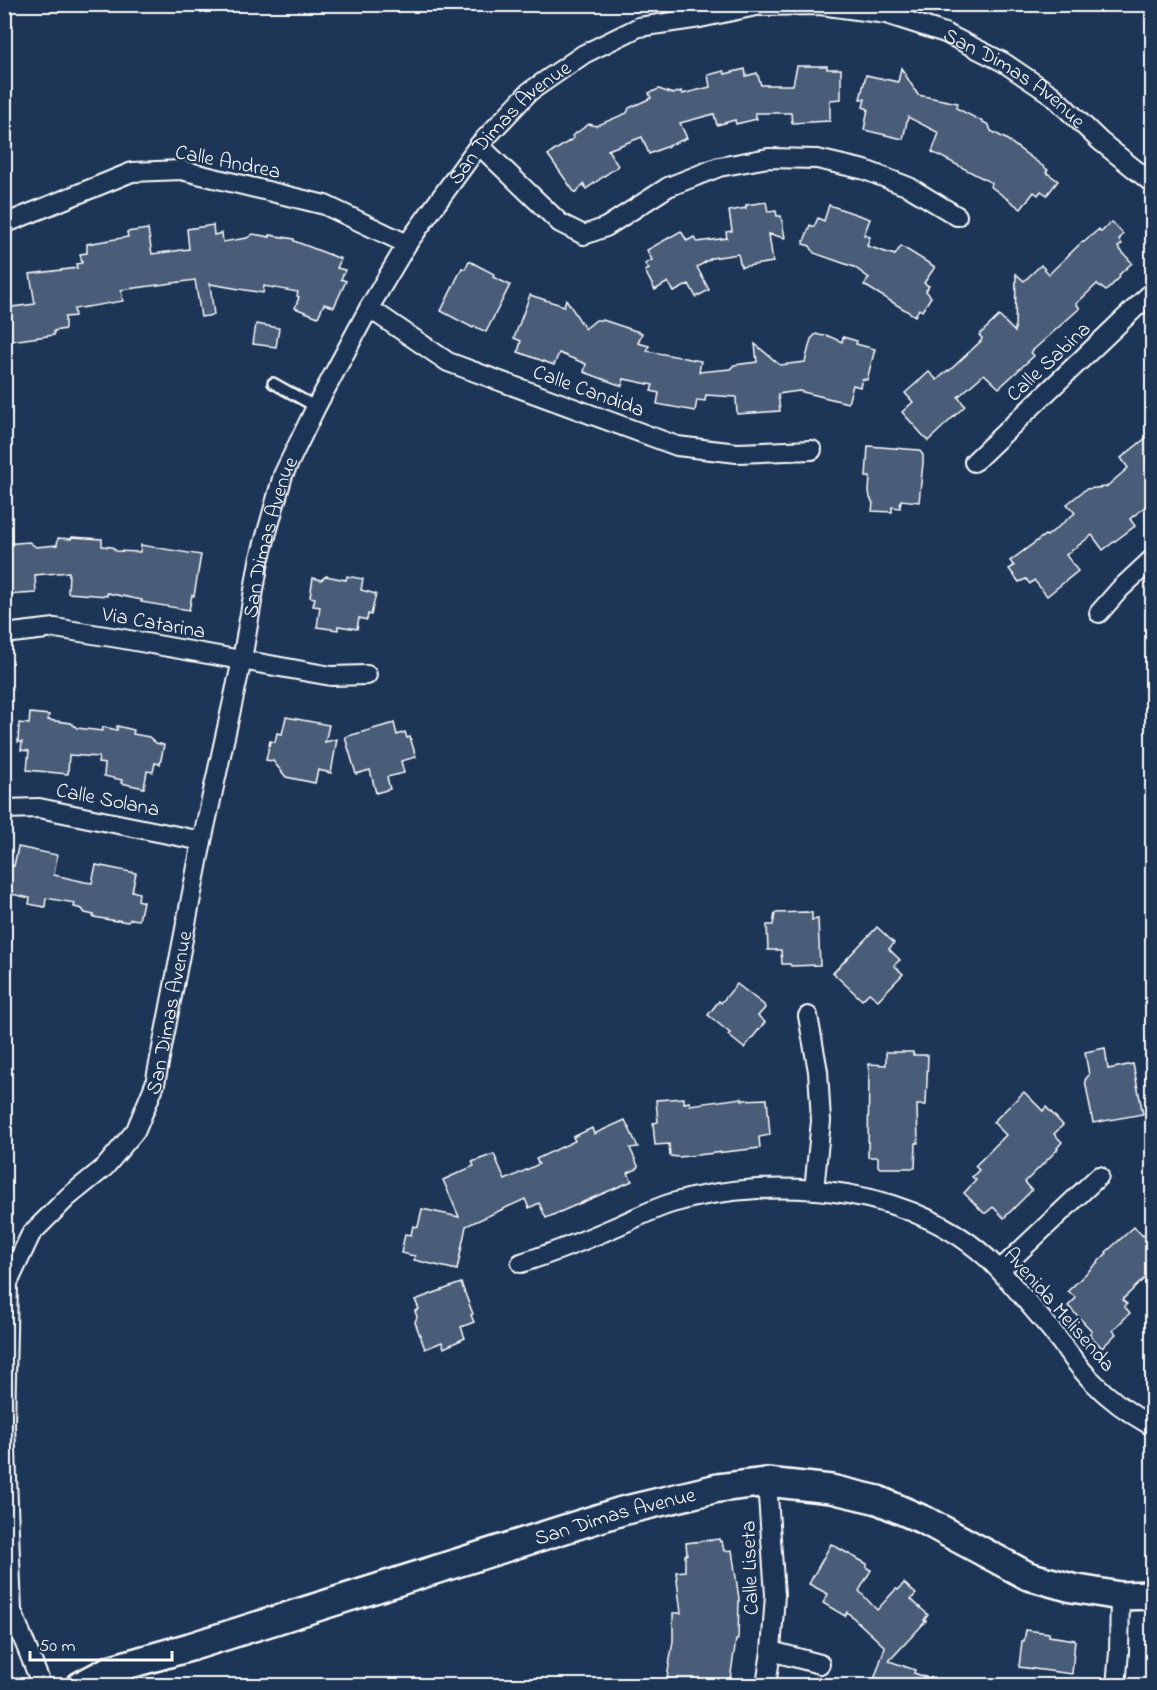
<svg xmlns="http://www.w3.org/2000/svg" width="1157" height="1690" font-family="'Indie Flower',sans-serif">
	<style>
		.building { fill: #4a5d79; stroke: #fff; stroke-width: 1.5 }
		.lines { fill: none; stroke-linecap: round; stroke-linejoin: round }
		.lane-casing { stroke: #fff; stroke-width: 14 }
		.street-casing { stroke: #fff; stroke-width: 22 }
		.secondary-casing { stroke: #fff; stroke-width: 32 }
		.lane { stroke: #1d3557; stroke-width: 9 }
		.street { stroke: #1d3557; stroke-width: 18 }
		.secondary { stroke: #1d3557; stroke-width: 27 }
		.labels { text-anchor: middle; stroke-width: 5; stroke-linejoin: round; paint-order: stroke }
		.street-label { font-size: 21px; fill: #fff; stroke: #1d3557 }
	</style>
	<rect width="100%" height="100%" fill="#1d3557"/>
	<filter id="ink" filterUnits="userSpaceOnUse"><feTurbulence type="fractalNoise" baseFrequency=".0167" numOctaves="2"/><feDisplacementMap in="SourceGraphic" scale="12" xChannelSelector="R" yChannelSelector="G"/><feConvolveMatrix kernelMatrix="1 2 1 2 8 2 1 2 1" color-interpolation-filters="sRGB"/></filter>
	<g filter="url(#ink)">
		<g class="building">
			<path d="M797,66H827V69H841V99L830,100V121L792,123L791,113H755L757,119L736,124L735,120L717,125L714,114L680,123L687,138L649,154L642,137L608,150L618,166L586,189L584,184L575,193L548,155L574,138L572,136L589,124L596,126L627,113L629,108L651,98L649,93L659,89L673,94L681,91L682,94L710,87L708,75L724,71L725,74L745,69L746,76L757,73L761,85H793Z"/>
			<path d="M901,68L918,95L958,103L956,108L989,125L991,131L1006,139L1048,170L1046,172L1058,181L1047,195L1041,191L1038,195L1034,192L1021,209L990,186L992,183L932,152L939,133L908,117L903,139L864,130L868,109L863,107L865,99H860L866,75L898,82Z"/>
			<path d="M766,202L768,212L776,211L777,216H781L785,238L769,234L773,262L741,267L738,254L712,258L697,267L709,290L696,297L689,284L674,292L668,282L655,290L645,271L649,269L645,264L652,260L647,250L681,231L687,241L694,237L697,242L727,238L726,232L732,231L729,211L746,208V205Z"/>
			<path d="M829,205L870,219L864,235L870,237L867,246L895,255L901,246L935,267L924,283L929,286L926,291L931,297L922,311L919,309L915,316L864,285L869,278L854,267L814,253L810,246L803,244L810,225L814,227L818,218L824,221Z"/>
			<path d="M1112,222L1123,234L1119,240L1122,244L1118,247L1132,263L1119,275L1120,277L1106,291L1097,284L1076,304L1080,308L1031,352L1034,356L999,388L984,374L958,397L965,406L928,441L902,412L913,402L905,393L929,372L937,380L948,370L949,371L981,341L982,338L979,335L999,316L1015,332L1016,274L1024,281L1041,265L1049,274L1083,241L1084,242L1099,229L1101,232Z"/>
			<path d="M213,225L214,235L222,233L223,242L247,238L253,234L270,237V235L294,239V241L341,259L337,268L345,270L341,279L346,281L334,307L324,304L318,317L295,308L299,297L297,296L298,292L264,286L263,293L210,284L214,315L201,317L195,280L121,290L123,301L74,309L75,316L65,317V329L54,331V335L4,342V308L35,304L30,274L77,268L76,264L82,263L80,254L87,253V244L128,237L127,232L148,229L152,254L189,249L187,229Z"/>
			<path d="M469,261L494,274L493,277L510,285L486,332L474,326L473,328L441,311L462,268L465,269Z"/>
			<path d="M530,295L564,306L566,299L585,329L596,320H603L642,333L638,343L649,346L647,351L701,361L699,372L730,369L734,365L757,362L755,344L780,365L805,362L811,339L816,334L823,336L826,335L842,342L843,337L857,341L856,344L875,349L867,380L862,379L860,387L853,385L848,403L799,391L778,394L780,411L737,414L736,397L706,395L705,401L697,400L695,411L657,404L659,393L651,391L653,385L624,379L622,386L584,372L586,364L559,353L554,365L518,352L521,341L514,338Z"/>
			<path d="M256,324L279,328L276,347L253,344Z"/>
			<path d="M1152,433V501L1130,519L1135,526L1103,550L1092,535L1066,555L1078,571L1047,596L1034,580L1030,584L1026,579L1019,582L1009,569L1014,566L1010,561L1045,535L1047,536L1075,513L1067,504L1086,489L1106,487L1128,468L1121,458Z"/>
			<path d="M868,446L919,450L923,455V463L919,502L901,500L900,508L892,507V512L872,511L873,503L870,498L869,491L870,477H866Z"/>
			<path d="M72,537L102,539V546L112,547L116,551L140,552L141,545L201,555L194,596L192,595L189,610L141,602L142,600L107,593V596L68,593L69,572L35,575L36,593L4,595V544L29,542L36,547L57,545L58,538L71,539Z"/>
			<path d="M326,576L346,580L347,576L363,579L361,590L376,594L371,615L368,614L367,620L359,618L357,629L338,626V630L317,627L320,607L313,606L315,598L310,597L313,578L321,580Z"/>
			<path d="M30,713L49,715L48,720L71,723L77,728L102,731L103,727L117,730V726L134,730L133,734L149,737L156,743L164,745L160,764L155,763L153,772L147,771L144,788L121,783L122,780L104,776L105,764L98,763L99,757L69,755L68,774L27,770L29,751L21,750L22,742H18L19,723L29,724Z"/>
			<path d="M286,717L329,725L325,742L337,739L331,773L318,770L315,783L286,777L273,761L266,760L270,741L275,742L277,733L282,734Z"/>
			<path d="M394,723L397,735L405,732L407,738L410,737L416,757L401,761L404,773L387,777L390,789L376,793L370,770L356,774L345,737Z"/>
			<path d="M18,847L57,855L54,875L85,882L92,883L96,865L136,873L132,891L139,893L138,900L143,902L139,920L131,919L127,922L117,920V921L93,917L94,915L85,913L82,909L74,907L75,903L46,898L45,907L29,904L30,898L11,894L12,891L4,889V871L7,872L9,865L14,866Z"/>
			<path d="M806,912L812,913V920L818,919L820,965L791,966L790,964H782L781,950H768L767,925H773L775,913Z"/>
			<path d="M877,927L894,943L889,949L900,960L894,965L903,974L878,1000L869,993L862,1000L833,973Z"/>
			<path d="M737,984L764,1005L765,1008L758,1016L765,1022L744,1048L728,1035L730,1033L708,1015L719,1001L721,1003Z"/>
			<path d="M1105,1048L1108,1069L1133,1064L1143,1114L1093,1123L1085,1080L1089,1075L1085,1052Z"/>
			<path d="M886,1052H913V1055H928L926,1105H917L918,1143H916L915,1168H880L878,1166V1157H868L869,1064L886,1065Z"/>
			<path d="M1024,1092L1043,1111L1046,1107L1063,1125L1054,1134L1062,1142L1057,1148L1058,1149L1025,1182L1032,1190L1004,1218L993,1207L986,1213H984L964,1193L976,1180L972,1177L979,1170L975,1166L1006,1135L993,1122Z"/>
			<path d="M684,1098V1103L690,1102V1105L742,1098V1100L767,1099L770,1135L759,1137L760,1148L679,1157L670,1156L669,1144L655,1145L653,1123L658,1122L656,1100Z"/>
			<path d="M625,1120L638,1147L630,1148L638,1166L637,1169L628,1173L632,1181L546,1218L539,1203L529,1208L525,1199L466,1226L457,1270L414,1260L415,1256L401,1253L405,1234L411,1235L413,1226L418,1227L422,1209L459,1217L443,1180L474,1166L472,1162L494,1154L505,1180L539,1164L536,1159L575,1141L573,1137L592,1128L594,1134Z"/>
			<path d="M1134,1227L1143,1236L1152,1227V1271L1122,1300L1127,1304L1124,1306L1130,1313L1113,1330L1116,1334L1102,1348L1089,1334L1092,1331L1068,1306L1076,1298L1068,1291L1107,1253L1106,1252Z"/>
			<path d="M461,1283L473,1314L471,1315L474,1322L461,1327L465,1338L444,1348L442,1342L425,1349L415,1322L417,1317L415,1311L419,1309L415,1300Z"/>
			<path d="M719,1539L720,1542L722,1541L724,1551L732,1550L739,1599L738,1640H736L729,1686H680V1682L667,1678L673,1641V1613H681L676,1572L685,1571V1555L687,1554L686,1543Z"/>
			<path d="M831,1544L867,1564V1568L871,1570L859,1591L877,1610L896,1589L898,1590L904,1583L916,1594L911,1599L928,1615L924,1620L926,1621L889,1661L915,1670L914,1673L942,1683L941,1686H872L885,1647L847,1612L845,1616L823,1603L828,1594L809,1584Z"/>
			<path d="M1026,1630L1049,1633V1636L1075,1640L1072,1674L1019,1667L1022,1641H1024Z"/>
		</g>
		<g class="lines">
			<defs>
				<path id="lane" d="M273,383L316,407"/>
				<g id="street">
					<path d="M479,145L560,223L584,235L606,227L668,187L719,167L768,158L817,159L865,170L909,187L957,216"/>
					<path d="M4,224L132,172L181,170L325,205L407,244"/>
					<path d="M369,308L448,362L677,446L737,453L812,450"/>
					<path d="M974,462L1152,292"/>
					<path d="M1099,613L1120,589L1152,559"/>
					<path d="M4,634L55,628L118,638L331,676L367,675"/>
					<path d="M4,809L39,808L202,841"/>
					<path d="M808,1016L818,1071L821,1121L814,1190"/>
					<path d="M521,1263C556,1252 588,1239 622,1224C638,1217 655,1208 672,1203C778,1173 924,1186 1001,1272C1018,1291 1035,1311 1052,1331C1065,1347 1076,1365 1091,1380C1109,1399 1130,1414 1152,1426"/>
					<path d="M1000,1270L1099,1176"/>
					<path d="M771,1651L820,1664"/>
					<path id="s1" d="M42,1686L12,1611L5,1424L8,1283L31,1234L68,1197L105,1167L136,1130L155,1084L202,841L242,660L259,561L283,475L316,407L369,308L407,244L479,145L529,92L584,54L639,27L700,18L756,6L820,5L886,14L945,33L1003,62L1052,95L1100,141L1152,183"/>
					<path d="M766,1686L771,1651L775,1595L767,1482"/>
					<path d="M1116,1686L1119,1652L1120,1596"/>
				</g>
				<g id="secondary">
					<path id="s2" d="M80,1686L112,1669L190,1647L622,1511L718,1488L767,1482L831,1489L878,1500L926,1521L1028,1576L1072,1588L1120,1596L1152,1595"/>
				</g>
			</defs>
			<use href="#lane" class="lane-casing"/>
			<use href="#street" class="street-casing"/>
			<use href="#secondary" class="secondary-casing"/>
			<use href="#lane" class="lane"/>
			<use href="#street" class="street"/>
			<use href="#secondary" class="secondary"/>
		</g>
	</g>
	<g class="labels">
		<g class="street-label">
			<text dy="7" stroke="none"><textPath href="#s1" startOffset="2264">San Dimas Avenue</textPath></text>
			<text dy="7" stroke="none"><textPath href="#s1" startOffset="1706">San Dimas Avenue</textPath></text>
			<text transform="translate(228 161) rotate(11)" y="7">Calle Andrea</text>
			<text transform="translate(1048 361) rotate(-43)" y="7">Calle Sabina</text>
			<text transform="translate(589 390) rotate(20)" y="7">Calle Candida</text>
			<text dy="7" stroke="none"><textPath href="#s1" startOffset="1220">San Dimas Avenue</textPath></text>
			<text transform="translate(154 622) rotate(10)" y="7">Via Catarina</text>
			<text transform="translate(108 799) rotate(11)" y="7">Calle Solana</text>
			<text dy="7" stroke="none"><textPath href="#s1" startOffset="734">San Dimas Avenue</textPath></text>
			<text transform="translate(1060 1309) rotate(49)" y="7">Avenida Melisenda</text>
			<text dy="7" stroke="none"><textPath href="#s2" startOffset="562">San Dimas Avenue</textPath></text>
			<text transform="translate(749 1568) rotate(-92)" y="7">Calle Liseta</text>
		</g>
	</g>
	<rect width="1157" height="1690" fill="none" stroke="#1d3557" stroke-width="24"/>
	<rect x="12" y="12" width="1133" height="1666" fill="none" stroke="#fff" stroke-width="2" filter="url(#ink)"/>
	<path d="M30 1651v9h142v-9" fill="none" stroke="#ffffff" stroke-width="3"/>
	<text x="39" y="1651" font-size="18" fill="#ffffff" stroke="#1d3557" stroke-width="4.5" paint-order="stroke">50 m</text>
</svg>
